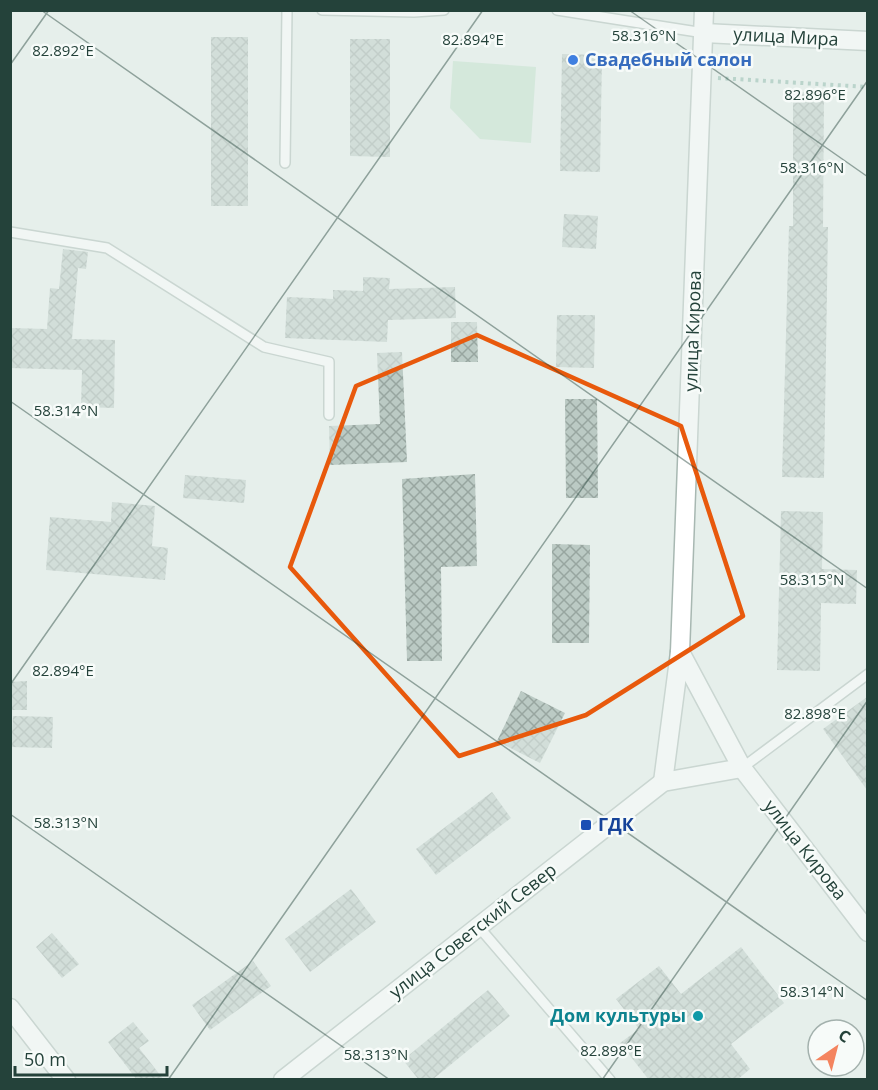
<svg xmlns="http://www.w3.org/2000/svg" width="878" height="1090" font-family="'Open Sans',sans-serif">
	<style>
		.green { fill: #bfe0c8 }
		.building { fill: url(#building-cross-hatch) }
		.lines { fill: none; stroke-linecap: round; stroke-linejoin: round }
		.service-casing { stroke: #a8b8b2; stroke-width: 12 }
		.tertiary-casing { stroke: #a8b8b2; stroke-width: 21 }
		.path { stroke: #86b3a5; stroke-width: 4; stroke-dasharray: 3 4.5; stroke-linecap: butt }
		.service { stroke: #fff; stroke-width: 9 }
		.tertiary { stroke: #fff; stroke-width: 18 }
		.marked { fill: none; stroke: #e8590c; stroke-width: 4.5; stroke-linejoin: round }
		.ticks { fill: none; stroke: #24423a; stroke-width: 1.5; stroke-opacity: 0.45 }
		.shop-dot { fill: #3f7fe0; stroke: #f7fbf9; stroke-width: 2 }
		.transit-dot { fill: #1a4fb4; stroke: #f7fbf9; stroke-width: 2 }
		.culture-dot { fill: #0f9aa8; stroke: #f7fbf9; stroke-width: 2 }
		.labels { text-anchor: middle; stroke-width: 5; stroke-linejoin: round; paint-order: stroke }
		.street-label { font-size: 18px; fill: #24423a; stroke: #f7fbf9 }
		.shop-label { font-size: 18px; font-weight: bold; fill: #366cbe; stroke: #f7fbf9; text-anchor: start }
		.transit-label { font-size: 18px; font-weight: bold; fill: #164399; stroke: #f7fbf9; text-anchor: start }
		.culture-label { font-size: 18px; font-weight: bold; fill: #0d838f; stroke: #f7fbf9; text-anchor: end }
		.ticks-label { font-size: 15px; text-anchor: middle; fill: #24423a; stroke: #f7fbf9; stroke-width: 5; stroke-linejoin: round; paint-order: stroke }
	</style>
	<defs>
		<pattern id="building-cross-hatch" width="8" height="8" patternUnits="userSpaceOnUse" patternTransform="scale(1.5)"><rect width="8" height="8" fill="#bbcac4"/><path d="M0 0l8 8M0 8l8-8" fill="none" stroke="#98a6a0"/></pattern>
	</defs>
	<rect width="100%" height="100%" fill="#e6efeb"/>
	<path class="green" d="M453,61L536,67L531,143L480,139L450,108Z"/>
	<g class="building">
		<rect x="211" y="37" width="37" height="169"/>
		<path d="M350,39H390V157L350,156Z"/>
		<path d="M562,54L602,55L600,172L560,171Z"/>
		<path d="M793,92H824L823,227H828L824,478L782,477L789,226H793Z"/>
		<path d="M564,214L598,216L596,249L562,247Z"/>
		<path d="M63,249L88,252L86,269L78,268L72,339L115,340L114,408L81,407L82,370L10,368V328L47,329L50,288L59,289Z"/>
		<path d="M363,277L390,278L389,289L455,287L456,318L388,320L387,342L285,338L287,297L333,299V290L363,291Z"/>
		<path d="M557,315H595L594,368L556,367Z"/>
		<path d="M451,322H477L478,362H451Z"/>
		<path d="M402,352L407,462L330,465L329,426L380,424L377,353Z"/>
		<path d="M565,399H597L598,498H566Z"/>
		<path d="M475,474L477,566L441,567L442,661H407L402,479Z"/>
		<path d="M185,475L246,480L244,503L183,498Z"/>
		<path d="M112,502L155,506L152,546L168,548L165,580L46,570L50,517L111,522Z"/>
		<path d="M781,511L823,512L822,569L857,570L856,604L821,603L820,671L777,670Z"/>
		<path d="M552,544L590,545L589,643H552Z"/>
		<path d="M27,681V710H10V682Z"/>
		<path d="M521,691L565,713L540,763L497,741Z"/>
		<path d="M867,697V790L823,729Z"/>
		<path d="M13,716L53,717L52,748L11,747Z"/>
		<path d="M492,792L511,818L436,875L416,849Z"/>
		<path d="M351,889L376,922L310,972L285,939Z"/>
		<path d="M52,933L79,964L62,978L36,947Z"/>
		<path d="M741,947L784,1003L731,1044L750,1069L737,1080H649L620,1043L639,1029L616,999L659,966L681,994Z"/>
		<path d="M253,961L271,986L210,1030L192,1005Z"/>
		<path d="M488,990L510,1016L432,1080H419L403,1060Z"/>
		<path d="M133,1022L149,1041L139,1048L164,1080H137L108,1042Z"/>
	</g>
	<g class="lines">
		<defs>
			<g id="service">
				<path d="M322,10L414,12L444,10"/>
				<path d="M557,10L704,33"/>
				<path d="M285,163L287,10"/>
				<path d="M10,232L107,248L264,347L329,362V415"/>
				<path d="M742,768L868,674"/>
				<path d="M478,926L610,1080"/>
			</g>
			<g id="tertiary">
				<path d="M704,33L868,41"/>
				<path d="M680,652L742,768L868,932"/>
				<path d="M663,782L680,652L704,10"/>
				<path d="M10,1008L66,1080"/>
				<path d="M283,1080L663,782L742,768"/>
			</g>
		</defs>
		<use href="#service" class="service-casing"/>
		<use href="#tertiary" class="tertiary-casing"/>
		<path class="path" d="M718,78L868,87"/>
		<use href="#service" class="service"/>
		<use href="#tertiary" class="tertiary"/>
	</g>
	<path d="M0 0H878V1090H0ZM477,335L681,426L743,616L586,715L459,756L290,567L356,386Z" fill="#e6efeb" fill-opacity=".55" fill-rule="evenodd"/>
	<path class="marked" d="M477,335L681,426L743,616L586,715L459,756L290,567L356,386Z"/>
	<path class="ticks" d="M41,10L868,589M629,10L868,177M10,65L49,10M10,401L868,1001M10,685L483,10M10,814L390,1080M168,1080L868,80M602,1080L868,700"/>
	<circle class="shop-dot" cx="573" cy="60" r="6"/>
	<rect class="transit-dot" x="580" y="819" width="12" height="12" rx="3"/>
	<circle class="culture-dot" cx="698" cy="1016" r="6"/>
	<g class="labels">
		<g class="street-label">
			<text transform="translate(786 37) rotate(3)" y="6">улица Мира</text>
			<text transform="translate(693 331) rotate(-88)" y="6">улица Кирова</text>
			<text transform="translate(805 850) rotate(52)" y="6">улица Кирова</text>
			<text transform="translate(473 931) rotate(-38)" y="6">улица Советский Север</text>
		</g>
		<g class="shop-label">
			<text x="585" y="66">Свадебный салон</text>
		</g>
		<g class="transit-label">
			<text x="598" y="831">ГДК</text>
		</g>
		<g class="culture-label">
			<text x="686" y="1022">Дом культуры</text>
		</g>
	</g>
	<g class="ticks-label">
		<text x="644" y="41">58.316°N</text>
		<text x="473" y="45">82.894°E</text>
		<text x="63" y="56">82.892°E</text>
		<text x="815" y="100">82.896°E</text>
		<text x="812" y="173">58.316°N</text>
		<text x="66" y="416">58.314°N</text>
		<text x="812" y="585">58.315°N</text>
		<text x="63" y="676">82.894°E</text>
		<text x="815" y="719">82.898°E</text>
		<text x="66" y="828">58.313°N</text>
		<text x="812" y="997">58.314°N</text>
		<text x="611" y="1056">82.898°E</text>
		<text x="376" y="1060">58.313°N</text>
	</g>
	<rect width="878" height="1090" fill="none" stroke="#24423a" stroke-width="24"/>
	<g transform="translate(836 1048) rotate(35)"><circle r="28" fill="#f7fbf9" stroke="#a3b1ad" stroke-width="1.5"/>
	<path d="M0-4.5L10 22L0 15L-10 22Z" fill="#f4845f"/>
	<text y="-9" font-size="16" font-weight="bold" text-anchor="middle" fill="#24423a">С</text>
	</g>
	<path d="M15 1066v9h152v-9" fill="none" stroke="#24423a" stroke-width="3"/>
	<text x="24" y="1066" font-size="18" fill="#24423a" stroke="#f7fbf9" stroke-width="4.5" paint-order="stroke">50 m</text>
</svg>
